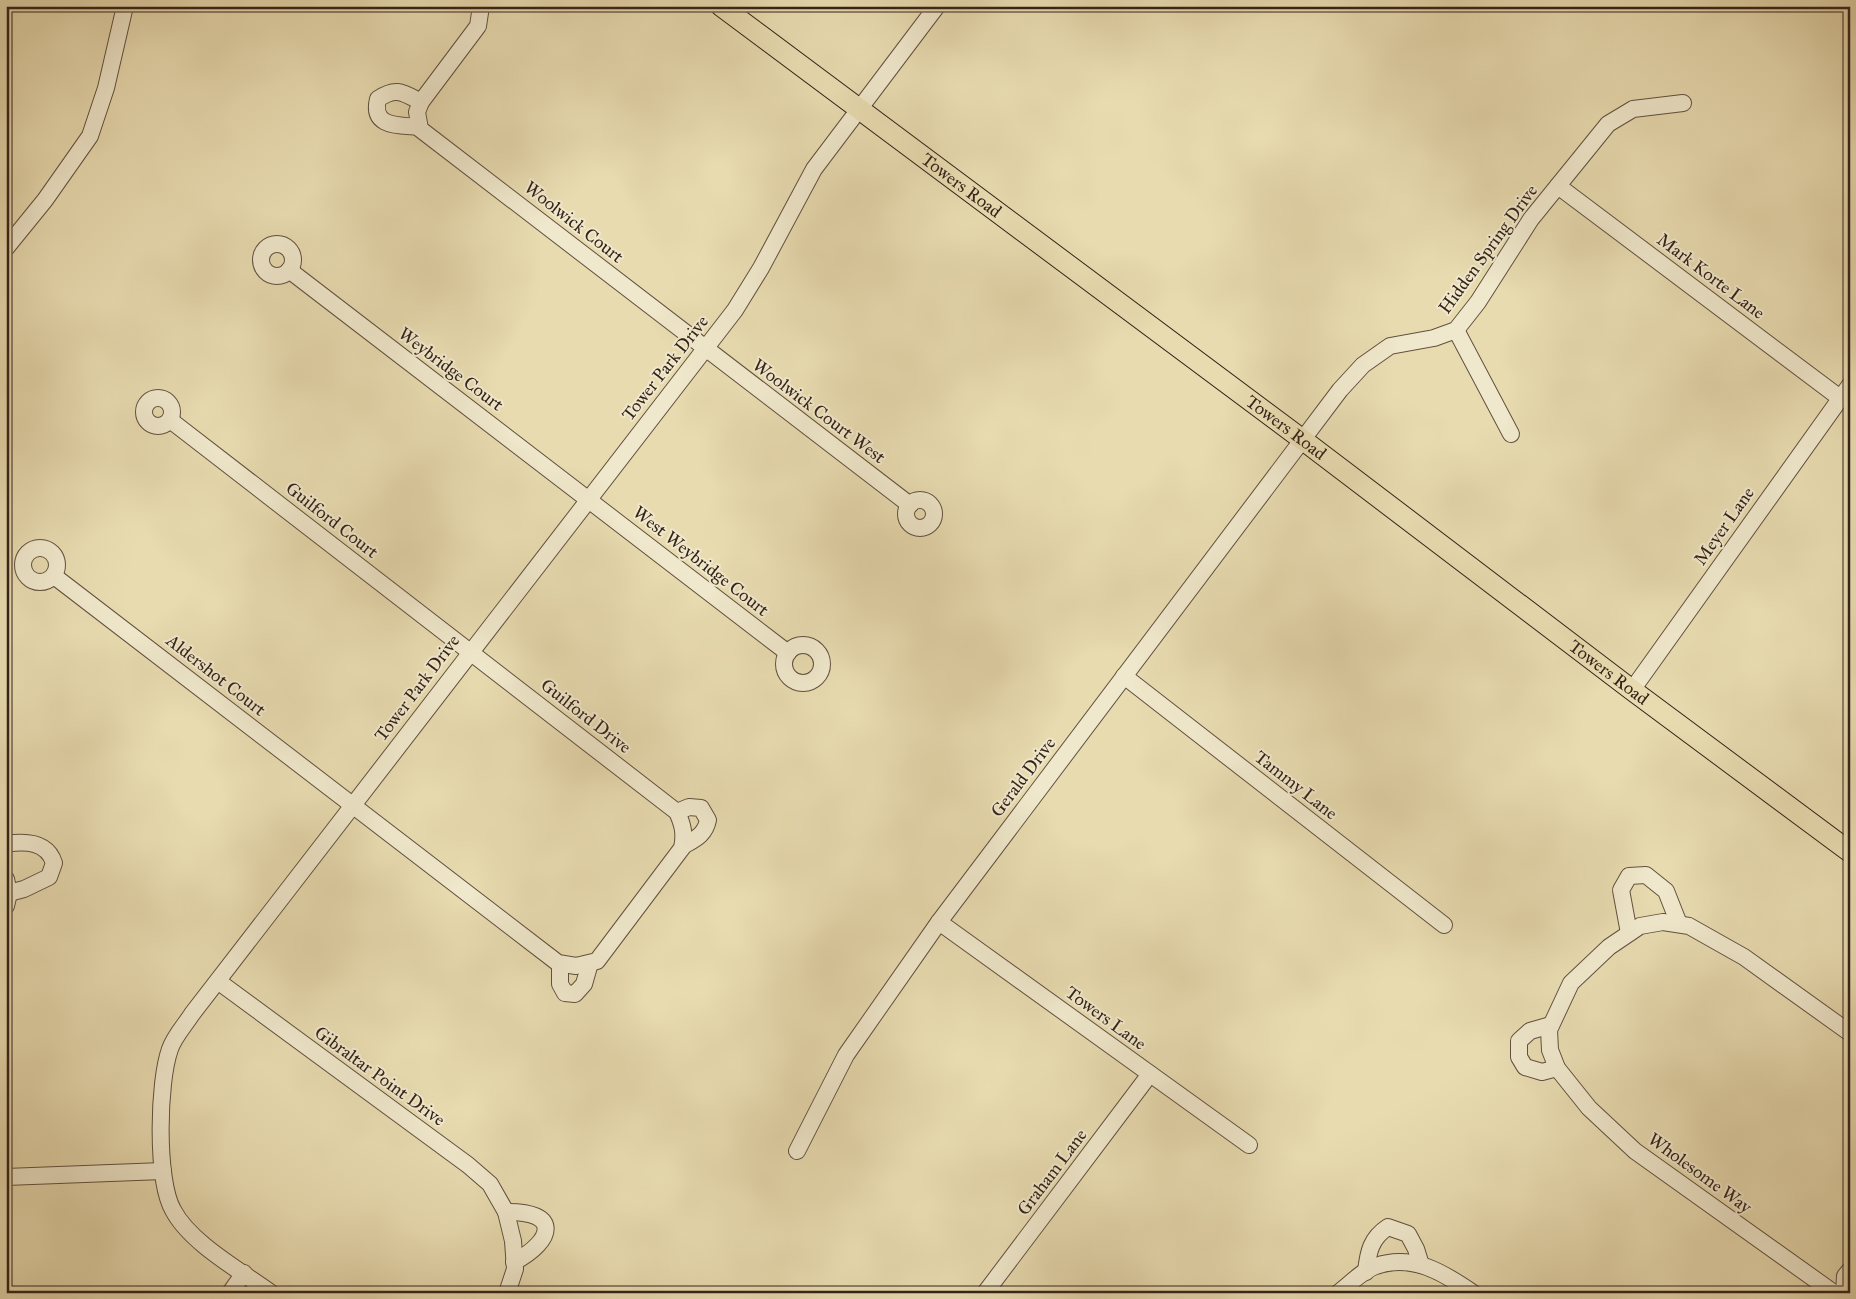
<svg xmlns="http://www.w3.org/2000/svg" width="1856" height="1299" font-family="'IM FELL Great Primer',serif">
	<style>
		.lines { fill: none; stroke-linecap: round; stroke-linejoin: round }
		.minor-casing { stroke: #61513f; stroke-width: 18 }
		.major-casing { stroke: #342319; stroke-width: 22 }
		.minor { stroke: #f0e8cc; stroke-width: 16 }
		.major { stroke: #e8dbb0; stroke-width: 20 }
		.labels { text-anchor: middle; stroke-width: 4; stroke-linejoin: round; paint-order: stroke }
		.street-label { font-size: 18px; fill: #342319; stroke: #f0e8cc }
	</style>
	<rect width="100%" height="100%" fill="#e8dbb0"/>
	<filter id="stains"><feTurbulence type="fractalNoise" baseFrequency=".004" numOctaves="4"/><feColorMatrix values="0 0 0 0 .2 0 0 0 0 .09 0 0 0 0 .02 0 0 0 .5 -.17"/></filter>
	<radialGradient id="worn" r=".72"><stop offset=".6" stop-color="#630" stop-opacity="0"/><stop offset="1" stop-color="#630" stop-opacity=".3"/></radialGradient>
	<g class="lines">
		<defs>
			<g id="minor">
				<path d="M481,6L478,26L421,102L417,112L420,129L910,505"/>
				<path d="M419,127C399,125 371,128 378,99C396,87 402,92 421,102"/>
				<path d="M1558,186L1840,398"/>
				<circle cx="277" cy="260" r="16"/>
				<path d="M6,248L45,200L90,136L106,88L125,6"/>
				<path d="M289,270L788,653"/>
				<path d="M1456,330L1511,434"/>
				<circle cx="158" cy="412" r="14"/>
				<circle cx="920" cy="514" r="14"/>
				<circle cx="40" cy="565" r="17"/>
				<path d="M54,576L558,963L576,966L597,961L682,848C685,834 683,825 677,812L170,420"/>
				<circle cx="803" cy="664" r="19"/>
				<path d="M1124,676L1444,925"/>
				<path d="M1632,690L1850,385"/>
				<path d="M677,812L689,807L701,808L708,820C705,835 695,839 683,846"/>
				<path d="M6,844C25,841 47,841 54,863L49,877L24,889L9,893"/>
				<path d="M6,879L9,893L6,906"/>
				<path d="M939,922L1249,1145"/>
				<path d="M1629,933L1621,890L1629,876L1646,875L1666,891L1679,924"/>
				<path d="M560,964V984L565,993L575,994L584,984L590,963"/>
				<path d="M219,982L468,1165L490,1184L506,1212L513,1241L515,1269L507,1293"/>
				<path d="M1551,1025L1530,1031L1519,1041V1057L1525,1067L1542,1072L1557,1068"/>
				<path d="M797,1151L846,1055L939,922L1340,390L1363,365L1390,346L1434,338L1456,330L1478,302L1531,219L1608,124L1633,109L1683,103"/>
				<path d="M6,1177L163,1171"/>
				<path d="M506,1212C560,1211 555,1240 514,1262"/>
				<path d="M1366,1272C1368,1252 1371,1238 1388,1227L1408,1234L1416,1249L1421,1265"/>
				<path d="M230,1293L244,1273"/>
				<path d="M271,1293C241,1271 190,1243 173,1210C156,1180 158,1082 170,1049C174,1037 185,1025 192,1014L735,310L761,268L814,169L937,6"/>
				<path d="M985,1293L1150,1074"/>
				<path d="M1338,1293C1349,1285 1363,1270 1376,1266C1412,1253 1444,1273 1473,1293"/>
				<path d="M1834,1293L1635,1151L1589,1108L1557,1068L1550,1050L1549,1030L1571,983L1609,947L1640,926L1663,922L1689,926L1744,957L1850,1033"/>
				<path d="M1844,1293L1845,1276L1850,1270"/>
			</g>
			<g id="major">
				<path id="s1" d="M721,6L1303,440L1632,690L1850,852"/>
			</g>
		</defs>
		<use href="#minor" class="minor-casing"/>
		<use href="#major" class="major-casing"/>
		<use href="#minor" class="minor"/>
		<use href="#major" class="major"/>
	</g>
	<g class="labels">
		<g class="street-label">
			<text dy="6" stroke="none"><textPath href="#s1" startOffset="300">Towers Road</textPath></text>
			<text transform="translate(574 222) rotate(38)" y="6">Woolwick Court</text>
			<text transform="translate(1488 249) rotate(-54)" y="6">Hidden Spring Drive</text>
			<text transform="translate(1711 276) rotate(37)" y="6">Mark Korte Lane</text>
			<text transform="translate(665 368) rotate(-52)" y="6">Tower Park Drive</text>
			<text transform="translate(451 369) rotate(37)" y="6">Weybridge Court</text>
			<text transform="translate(819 411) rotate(37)" y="6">Woolwick Court West</text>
			<text dy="6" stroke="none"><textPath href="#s1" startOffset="705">Towers Road</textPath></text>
			<text transform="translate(332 520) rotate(38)" y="6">Guilford Court</text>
			<text transform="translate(1724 526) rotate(-55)" y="6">Meyer Lane</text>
			<text transform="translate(701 561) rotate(38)" y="6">West Weybridge Court</text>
			<text dy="6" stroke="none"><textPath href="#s1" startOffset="1110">Towers Road</textPath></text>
			<text transform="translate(216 675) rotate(38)" y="6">Aldershot Court</text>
			<text transform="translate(417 688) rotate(-53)" y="6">Tower Park Drive</text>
			<text transform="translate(586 716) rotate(38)" y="6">Guilford Drive</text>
			<text transform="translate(1023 777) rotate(-53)" y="6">Gerald Drive</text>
			<text transform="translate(1296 785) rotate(38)" y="6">Tammy Lane</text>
			<text transform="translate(1106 1018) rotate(36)" y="6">Towers Lane</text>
			<text transform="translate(380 1076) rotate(36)" y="6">Gibraltar Point Drive</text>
			<text transform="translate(1052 1172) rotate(-53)" y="6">Graham Lane</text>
			<text transform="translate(1700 1173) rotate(36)" y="6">Wholesome Way</text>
		</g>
	</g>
	<rect width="1856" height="1299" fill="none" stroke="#e8dbb0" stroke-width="25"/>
	<rect x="8" y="8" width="1841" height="1284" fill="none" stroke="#342319" stroke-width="2.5"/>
	<rect x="12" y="12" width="1831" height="1274" fill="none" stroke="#342319"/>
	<rect width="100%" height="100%" filter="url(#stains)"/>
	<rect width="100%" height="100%" fill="url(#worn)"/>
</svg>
